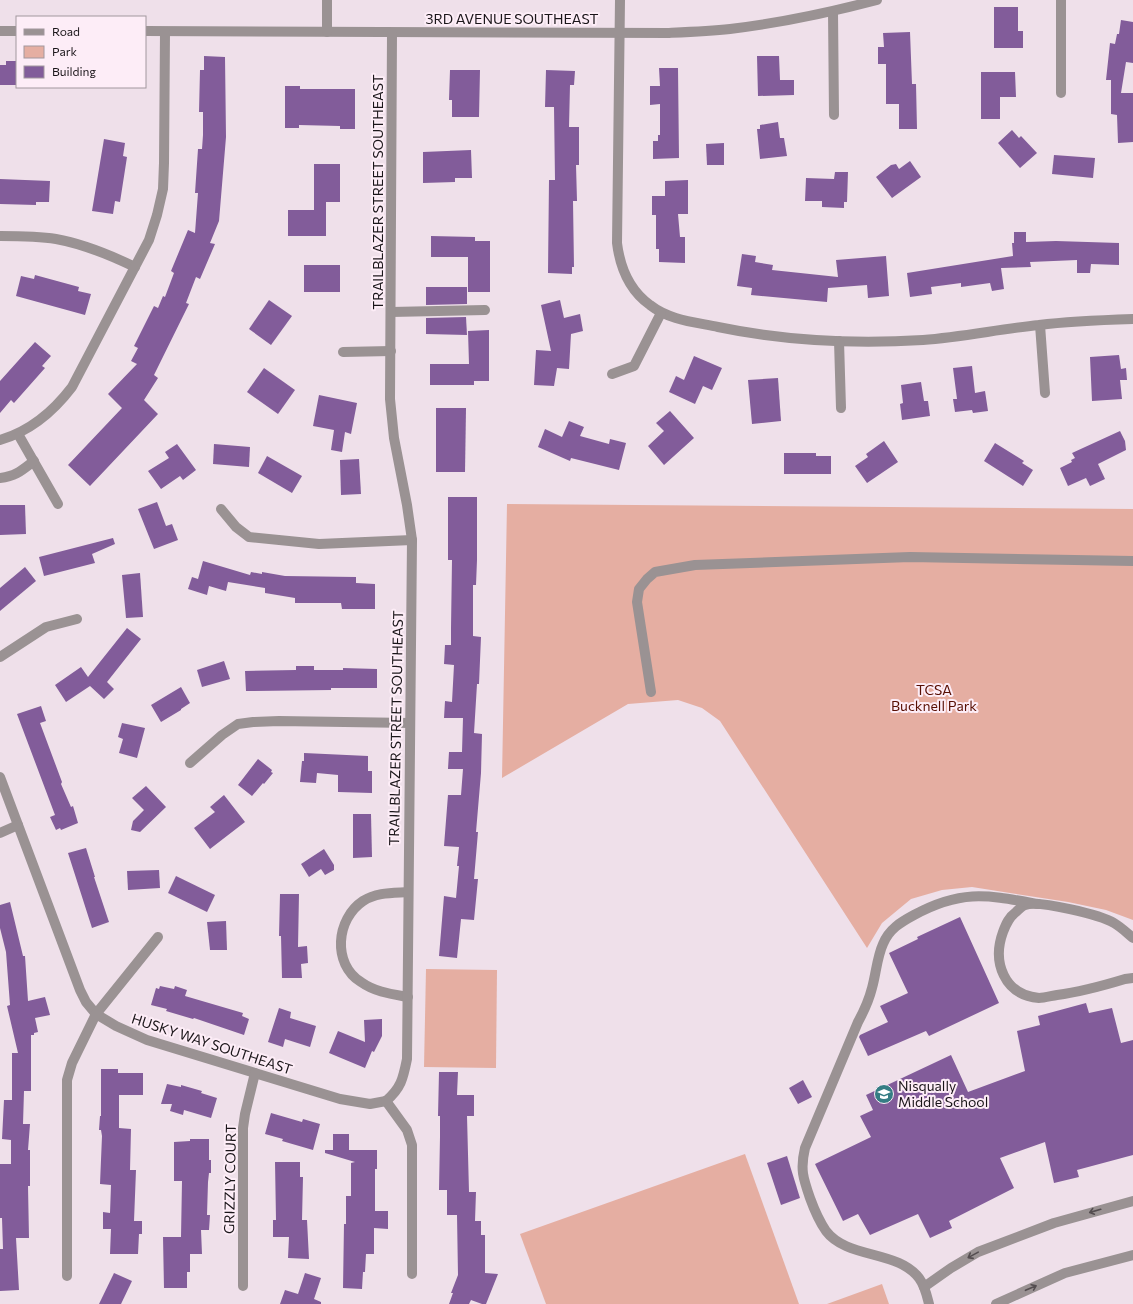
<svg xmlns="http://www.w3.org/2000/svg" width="1133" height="1304" font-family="Commissioner,sans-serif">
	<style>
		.green { fill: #e5aea2 }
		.building { fill: #825c9a }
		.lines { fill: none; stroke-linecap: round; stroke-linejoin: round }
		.minor { stroke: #9a9293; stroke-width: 10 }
		.oneway { stroke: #544d50 }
		.labels { text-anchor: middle; stroke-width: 4; stroke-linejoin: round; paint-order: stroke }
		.street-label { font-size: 14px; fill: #1a1519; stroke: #fdedf7 }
		.park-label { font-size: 14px; fill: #580f04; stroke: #fdedf7 }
		.poi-label { font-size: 14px; fill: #1a1519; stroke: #fdedf7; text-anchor: start }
	</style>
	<rect width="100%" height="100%" fill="#efe0ea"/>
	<g class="green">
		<path d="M507,504L1133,509V920L1106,910L1068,902L972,887L942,890L911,899L882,923L867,948L720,721L702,708L678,700L628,704L502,778Z"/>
		<path d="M426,969L497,970L496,1068L424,1067Z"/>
		<path d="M745,1154L799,1304H546L520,1234Z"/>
		<path d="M882,1284L889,1304H827Z"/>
	</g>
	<g class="building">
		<path d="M994,7H1018V31H1023V48H994Z"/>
		<path d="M1121,20L1133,22V63L1126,62L1121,93H1133V142L1118,143L1117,115L1111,114V80H1106L1110,43L1115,44L1117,34H1119Z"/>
		<path d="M910,32L912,84H916L917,129H899V104H886V64H878V47H884L883,33Z"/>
		<path d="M204,56L225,57L226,137L219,221L210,243L215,244L200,279L196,277L186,303L189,304L154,375L158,378L144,400L158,414L90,486L68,465L122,408L108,394L137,364L131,361L138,348L134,346L154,306L158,308L163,296L165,297L174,273L171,271L188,230L195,233L198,193H195L198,149H202L203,135V112H199L200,70H204Z"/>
		<path d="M757,56H779L780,80H794V95L758,96Z"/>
		<path d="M6,61H17V85H0V65H6Z"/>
		<path d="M659,68H678L679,158L653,159V141H658V135H660V104L650,105V86H660Z"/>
		<path d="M450,70H480L479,117H452V100H449Z"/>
		<path d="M546,70L575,71L574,85H570L569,127H579V165H576L577,201H573L574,267H572V274L548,273L549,180H555L554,107H545Z"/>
		<path d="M981,72H1015L1016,97H1000V119H981Z"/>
		<path d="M285,86H300V89H355V129H340V126L299,125V128H285Z"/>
		<path d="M778,122L780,138H784L787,156L760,159L757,129H760V125Z"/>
		<path d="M1012,130L1019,138L1021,136L1037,153L1020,168L998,143Z"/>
		<path d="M104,139L125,143L123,156L127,157L120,202L115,201L113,214L92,211Z"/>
		<path d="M724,143V165H707L706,144Z"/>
		<path d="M471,150L472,178H455V182L423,183V152Z"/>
		<path d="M1054,155L1095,158L1093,178L1052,174Z"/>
		<path d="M910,161L921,177L892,198L876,177L891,165L896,164L899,169Z"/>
		<path d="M314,164H340V202H326V236H288V210H314Z"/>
		<path d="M835,172H848L847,202H844V208L822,207V201H805L806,178L834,179Z"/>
		<path d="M0,179L50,181L49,202H36V205L0,204Z"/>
		<path d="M688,180V214H678L680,237H685V263L659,262V249H656V215H652V196H665V181Z"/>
		<path d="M1014,232H1026V242L1056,241L1119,243V265L1091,264L1090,273H1077V260L1030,262L1031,267L1001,268L1004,289L992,291L990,283L961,287V283L931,287L932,294L910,297L907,273L1013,256L1012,243H1014Z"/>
		<path d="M431,236L475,237V241H490V292H468V257H431Z"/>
		<path d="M742,254L756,256L755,262L773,265L772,270L838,277L836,260L886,256L889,296L868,298L867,285L828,288L827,302L751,295L752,288L737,286Z"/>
		<rect x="304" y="265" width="36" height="27"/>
		<path d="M35,275L79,287L78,291L91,294L85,315L16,296L21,276L34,279Z"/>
		<path d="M426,287H467V304L426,305Z"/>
		<path d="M269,300L292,316L271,345L249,329Z"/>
		<path d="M560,300L564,318L580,314L583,331L571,334L569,369L557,368L554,386L534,385L536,350L551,351L541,305Z"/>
		<path d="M466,317L467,335L426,334V318Z"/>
		<path d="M489,330V381H474V385H430V364H469L468,331Z"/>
		<path d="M35,342L51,356L42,366L45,368L14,403L11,400L0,413V381Z"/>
		<path d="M1119,355L1121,369L1126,368L1127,380H1120L1122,399L1092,401L1090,357Z"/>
		<path d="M694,356L722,368L712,390L703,386L695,404L669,392L676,376L684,380Z"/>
		<path d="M972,366L975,393L985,391L988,411L973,413L972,410L955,412L953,399H957L953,368Z"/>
		<path d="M264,368L295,390L278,414L247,392Z"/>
		<path d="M778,378L781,421L752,424L748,380Z"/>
		<path d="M921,382L924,401H928L930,416L902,420L900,404L903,403L901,385Z"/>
		<path d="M319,395L357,403L351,434L345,432L342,452L331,450L334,430L313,426Z"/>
		<path d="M436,408H466L465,472H436Z"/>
		<path d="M670,411L694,438L664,465L648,446L664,431L656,423Z"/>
		<path d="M569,421L584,427L580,436L609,444L610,439L626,443L619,470L571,458L570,461L538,447L545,429L562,437Z"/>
		<path d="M1120,431L1125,441L1126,450L1098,464L1105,479L1090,486L1086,478L1068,486L1060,468L1072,462L1071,460L1075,458L1072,453Z"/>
		<path d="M884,441L898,462L867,483L855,466L868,457L866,454Z"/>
		<path d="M995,443L1024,461L1022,463L1033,470L1023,486L984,461Z"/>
		<path d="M177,444L196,470L183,480L180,476L161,489L148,471L169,458L165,452Z"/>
		<path d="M214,444L250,447L249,467L213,464Z"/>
		<path d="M784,453H816V456H831V474H784Z"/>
		<path d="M267,456L302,476L292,493L258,473Z"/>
		<path d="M359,459L361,494L341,495L340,460Z"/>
		<path d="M448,497H477V560L476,585H473V636L481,637L479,684H477L474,733L482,734L481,773L476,832H478L474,879H478L474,920L461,919L457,958L439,956L444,896L456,898L459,866H457L459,847L444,846L448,795H461L463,769H448L449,752H462L463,718H444L445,701L452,702L454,665L444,664L445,645H451V628L452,560H448Z"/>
		<path d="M157,502L166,526L172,524L178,540L154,549L138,509Z"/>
		<path d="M0,505H25L26,534L0,535Z"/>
		<path d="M113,538L115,544L92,554L95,563L44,576L39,557Z"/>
		<path d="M203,561L250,575L251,572L262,574V572L285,576L356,577V583L375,584V609H342L341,603H295V598L265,593V588L228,582L226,591L209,586L207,595L188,589L192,577L198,579Z"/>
		<path d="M25,567L36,581L0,611V588Z"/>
		<path d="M140,573L143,617L126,618L122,575Z"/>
		<path d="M127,628L141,639L107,682L114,689L104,699L90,686L66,702L55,685L81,667L88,677Z"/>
		<path d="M224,661L230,679L202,687L197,670Z"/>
		<path d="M296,666H314V670H343V668L377,669V688H331V690L246,691L245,671L296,670Z"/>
		<path d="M181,687L190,703L181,709V710L161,722L151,705Z"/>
		<path d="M41,706L46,721L40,723L62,782L61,784L71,807L73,806L78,823L61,830L60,828L56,830L50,817L55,815L17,714Z"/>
		<path d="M122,723L145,728L137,758L119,753L123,739L118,737Z"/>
		<path d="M304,753L368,756V771H372V793L338,792V775L317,773L316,783L300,782L302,761H304Z"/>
		<path d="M258,759L272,770L271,772L273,773L264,784L263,783L252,796L238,785Z"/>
		<path d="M146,786L166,807L140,832L131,830L133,821L144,810L132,798Z"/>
		<path d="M224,795L245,822L210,849L194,828L215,812L210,807Z"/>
		<path d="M353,814H371L372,857L353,858Z"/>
		<path d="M86,848L95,877H94L109,922L92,928L68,853Z"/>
		<path d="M324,849L334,865V870L325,875L321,869L309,877L301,864Z"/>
		<path d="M159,870L160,888L128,890L127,871Z"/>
		<path d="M176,876L215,895L207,912L168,893Z"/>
		<path d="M280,894H299L298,947L307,946L308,963L301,964L302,978H282L281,936H279Z"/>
		<path d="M10,902L23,956H25L28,1001L45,997L50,1015L35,1018L38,1032L34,1033V1035H31V1091H24L23,1124H30L28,1150H30V1186H28L29,1238H16L19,1290L0,1291V1249H3L2,1218H0V1164H11V1140L2,1139L4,1100H12V1053H18L7,1006L10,1005L6,952L0,928V905Z"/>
		<path d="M960,917L999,1003L929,1036L926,1031L868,1056L859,1037L860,1035L888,1022L880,1006L908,993L889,953L918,939L917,937Z"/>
		<path d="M226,921L227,950H210L207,922Z"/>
		<path d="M160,986L174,989L175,986L187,990L185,996L243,1013L242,1016L249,1019L244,1035L194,1018L193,1019L166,1011L167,1009L151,1005L156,988L159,989Z"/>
		<path d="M1086,1003L1089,1013L1112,1008L1121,1043L1133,1040V1155L1077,1170L1079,1177L1054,1183L1045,1142L1000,1158L1014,1188L949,1221L952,1228L930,1238L918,1214L870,1235L858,1214L843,1221L815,1164L871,1137L860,1116L873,1110L866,1095L951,1055L968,1092L1025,1071L1017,1031L1040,1025L1038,1016Z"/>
		<path d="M279,1008L291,1012L290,1018L316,1026L310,1047L285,1039L283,1047L268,1042Z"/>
		<path d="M382,1019V1036L374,1052L372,1051L365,1068L329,1053L338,1031L365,1042L364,1020Z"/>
		<path d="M101,1069H118V1073H143V1095H119V1128L131,1129L130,1170H136L134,1221H142V1234H139L138,1254H110L111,1229H103V1212L110,1213L111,1185L100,1184L102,1136L101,1130H99L100,1116H101Z"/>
		<path d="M439,1072H458L457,1095H474V1116H467L469,1192H476L475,1221H481V1235H485V1273L498,1274L486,1304H482L471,1300L469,1304H449L453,1293H451L458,1275L457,1215H447V1190H439L440,1137V1116H438Z"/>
		<path d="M803,1080L812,1097L798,1104L789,1088Z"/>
		<path d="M167,1084L181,1087V1085L202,1091L201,1093L217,1098L211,1118L184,1110L183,1115L170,1111L172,1104H161Z"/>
		<path d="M271,1113L302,1122L303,1119L320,1124L313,1150L282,1141L283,1139L265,1134Z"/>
		<path d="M333,1134H349V1150H377V1169H375V1211H388V1229L374,1228V1254H366L365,1272H363L362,1289L343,1288L344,1224H346V1196H351V1163L355,1162L325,1153V1150H333Z"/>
		<path d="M190,1139H209V1160H211V1173H209L208,1182L207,1215H210L209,1230H201L202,1254H190V1272H187V1288H164L163,1237H181L182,1181H174V1142L190,1141Z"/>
		<path d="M787,1156L800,1198L781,1205L767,1163Z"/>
		<path d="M275,1162H300V1177H303L302,1220H307L309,1259L288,1258L289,1237H273V1220H276Z"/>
		<path d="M114,1273L132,1281L121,1304H99Z"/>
		<path d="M305,1273L321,1278L314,1299L321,1302V1304H280L285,1290L298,1294Z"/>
	</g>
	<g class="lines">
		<g class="minor">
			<path d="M620,0L617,243C620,267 629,290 650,305C669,320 694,322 718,327C785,341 855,344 923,340C962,337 1000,329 1039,325C1071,321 1102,320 1133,319"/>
			<path d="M833,12L834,115"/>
			<path d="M0,31H17"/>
			<path d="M145,31L669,33C689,32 710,31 730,29C780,23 828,13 877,0"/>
			<path d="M327,32V0"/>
			<path d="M1061,93V0"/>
			<path d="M0,236C19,236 38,236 56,239C84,244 110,255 135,267"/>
			<path d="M391,312L485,310"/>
			<path d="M1040,325L1045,393"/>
			<path d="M839,341L841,408"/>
			<path d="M343,352L391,351"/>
			<path d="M612,374L634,366L661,313"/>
			<path d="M18,434L58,504"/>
			<path d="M0,440C31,431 53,412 72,387L149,240L157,215L163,189L164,163L165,32"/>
			<path d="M0,478C16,476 21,471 34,461"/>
			<path d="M221,509L236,527L249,537L319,544L412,540"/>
			<path d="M0,657L46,627L77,619"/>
			<path d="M651,692L637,602L639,589L647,579L655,572L695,565L910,557L1133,561"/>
			<path d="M190,763L222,735L238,724L253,722L279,721L410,723"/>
			<path d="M0,777L80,990L86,1002L96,1014L116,1026L147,1040L340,1099L370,1104L386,1101"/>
			<path d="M0,833L18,825"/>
			<path d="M1133,938C1127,933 1121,927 1114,923C1101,915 1039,900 1025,905C1022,906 1018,910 1016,912C1009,917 1006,924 1003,932C992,962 1004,995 1039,998C1044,998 1051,996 1057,995C1080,992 1102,986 1125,979L1133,978"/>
			<path d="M408,997C391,994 375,992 361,982C332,964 336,919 363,901C377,892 393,893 408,892"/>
			<path d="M386,1101C401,1088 403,1079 407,1059L412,540L407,505L394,438L390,399L392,33"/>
			<path d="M386,1101L407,1130L412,1145V1274"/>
			<path d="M67,1276V1080L72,1063L96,1014L158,937"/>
			<path d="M243,1286V1128L245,1114L255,1073"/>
			<path d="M924,1287L951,1268L978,1252L1054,1223L1133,1201"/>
			<path d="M929,1304C927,1296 925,1286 919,1278C898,1250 847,1259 826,1231C819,1221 814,1209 810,1198C803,1178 800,1169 805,1148L858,1022C864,1011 869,1000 872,988C876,974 877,957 883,944C889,929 901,922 914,915C962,889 987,895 1038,904"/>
			<path d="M996,1304L1065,1273L1133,1255"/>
		</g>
	</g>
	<defs><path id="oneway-shaft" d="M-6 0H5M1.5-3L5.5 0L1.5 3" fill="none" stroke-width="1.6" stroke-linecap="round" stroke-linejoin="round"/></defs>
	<g class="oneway">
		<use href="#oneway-shaft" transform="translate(1095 1211) rotate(164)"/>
		<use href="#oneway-shaft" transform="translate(973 1255) rotate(151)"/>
		<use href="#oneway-shaft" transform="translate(1031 1288) rotate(-23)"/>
	</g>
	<defs>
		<symbol id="school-disc" viewBox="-11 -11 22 22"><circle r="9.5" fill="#357d84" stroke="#fdedf7"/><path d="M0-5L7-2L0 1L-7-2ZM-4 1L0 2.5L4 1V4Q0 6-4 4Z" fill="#fff"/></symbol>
	</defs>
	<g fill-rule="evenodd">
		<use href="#school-disc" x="873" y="1083" width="22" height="22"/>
	</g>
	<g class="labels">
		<g class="street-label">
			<text x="512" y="24">3RD AVENUE SOUTHEAST</text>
			<text transform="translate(378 192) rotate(-90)" y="5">TRAILBLAZER STREET SOUTHEAST</text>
			<text transform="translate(396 728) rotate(-89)" y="5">TRAILBLAZER STREET SOUTHEAST</text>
			<text transform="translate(212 1044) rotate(18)" y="5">HUSKY WAY SOUTHEAST</text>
			<text transform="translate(230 1179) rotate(-89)" y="5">GRIZZLY COURT</text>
		</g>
		<g class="park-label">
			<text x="934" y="695">TCSA<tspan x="934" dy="16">Bucknell Park</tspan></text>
		</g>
		<g class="poi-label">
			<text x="898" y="1091">Nisqually<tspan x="898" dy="16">Middle School</tspan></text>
		</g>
	</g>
	<rect x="16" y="16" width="130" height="72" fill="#fdedf7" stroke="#a2979e"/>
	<rect x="24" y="29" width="20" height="6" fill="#9a9293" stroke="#a2979e"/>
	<text x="52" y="36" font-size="12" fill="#1a1519">Road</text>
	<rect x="24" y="46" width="20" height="12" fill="#e5aea2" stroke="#a2979e"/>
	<text x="52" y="56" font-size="12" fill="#1a1519">Park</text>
	<rect x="24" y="66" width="20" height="12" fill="#825c9a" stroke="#a2979e"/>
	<text x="52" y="76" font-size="12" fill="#1a1519">Building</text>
</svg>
